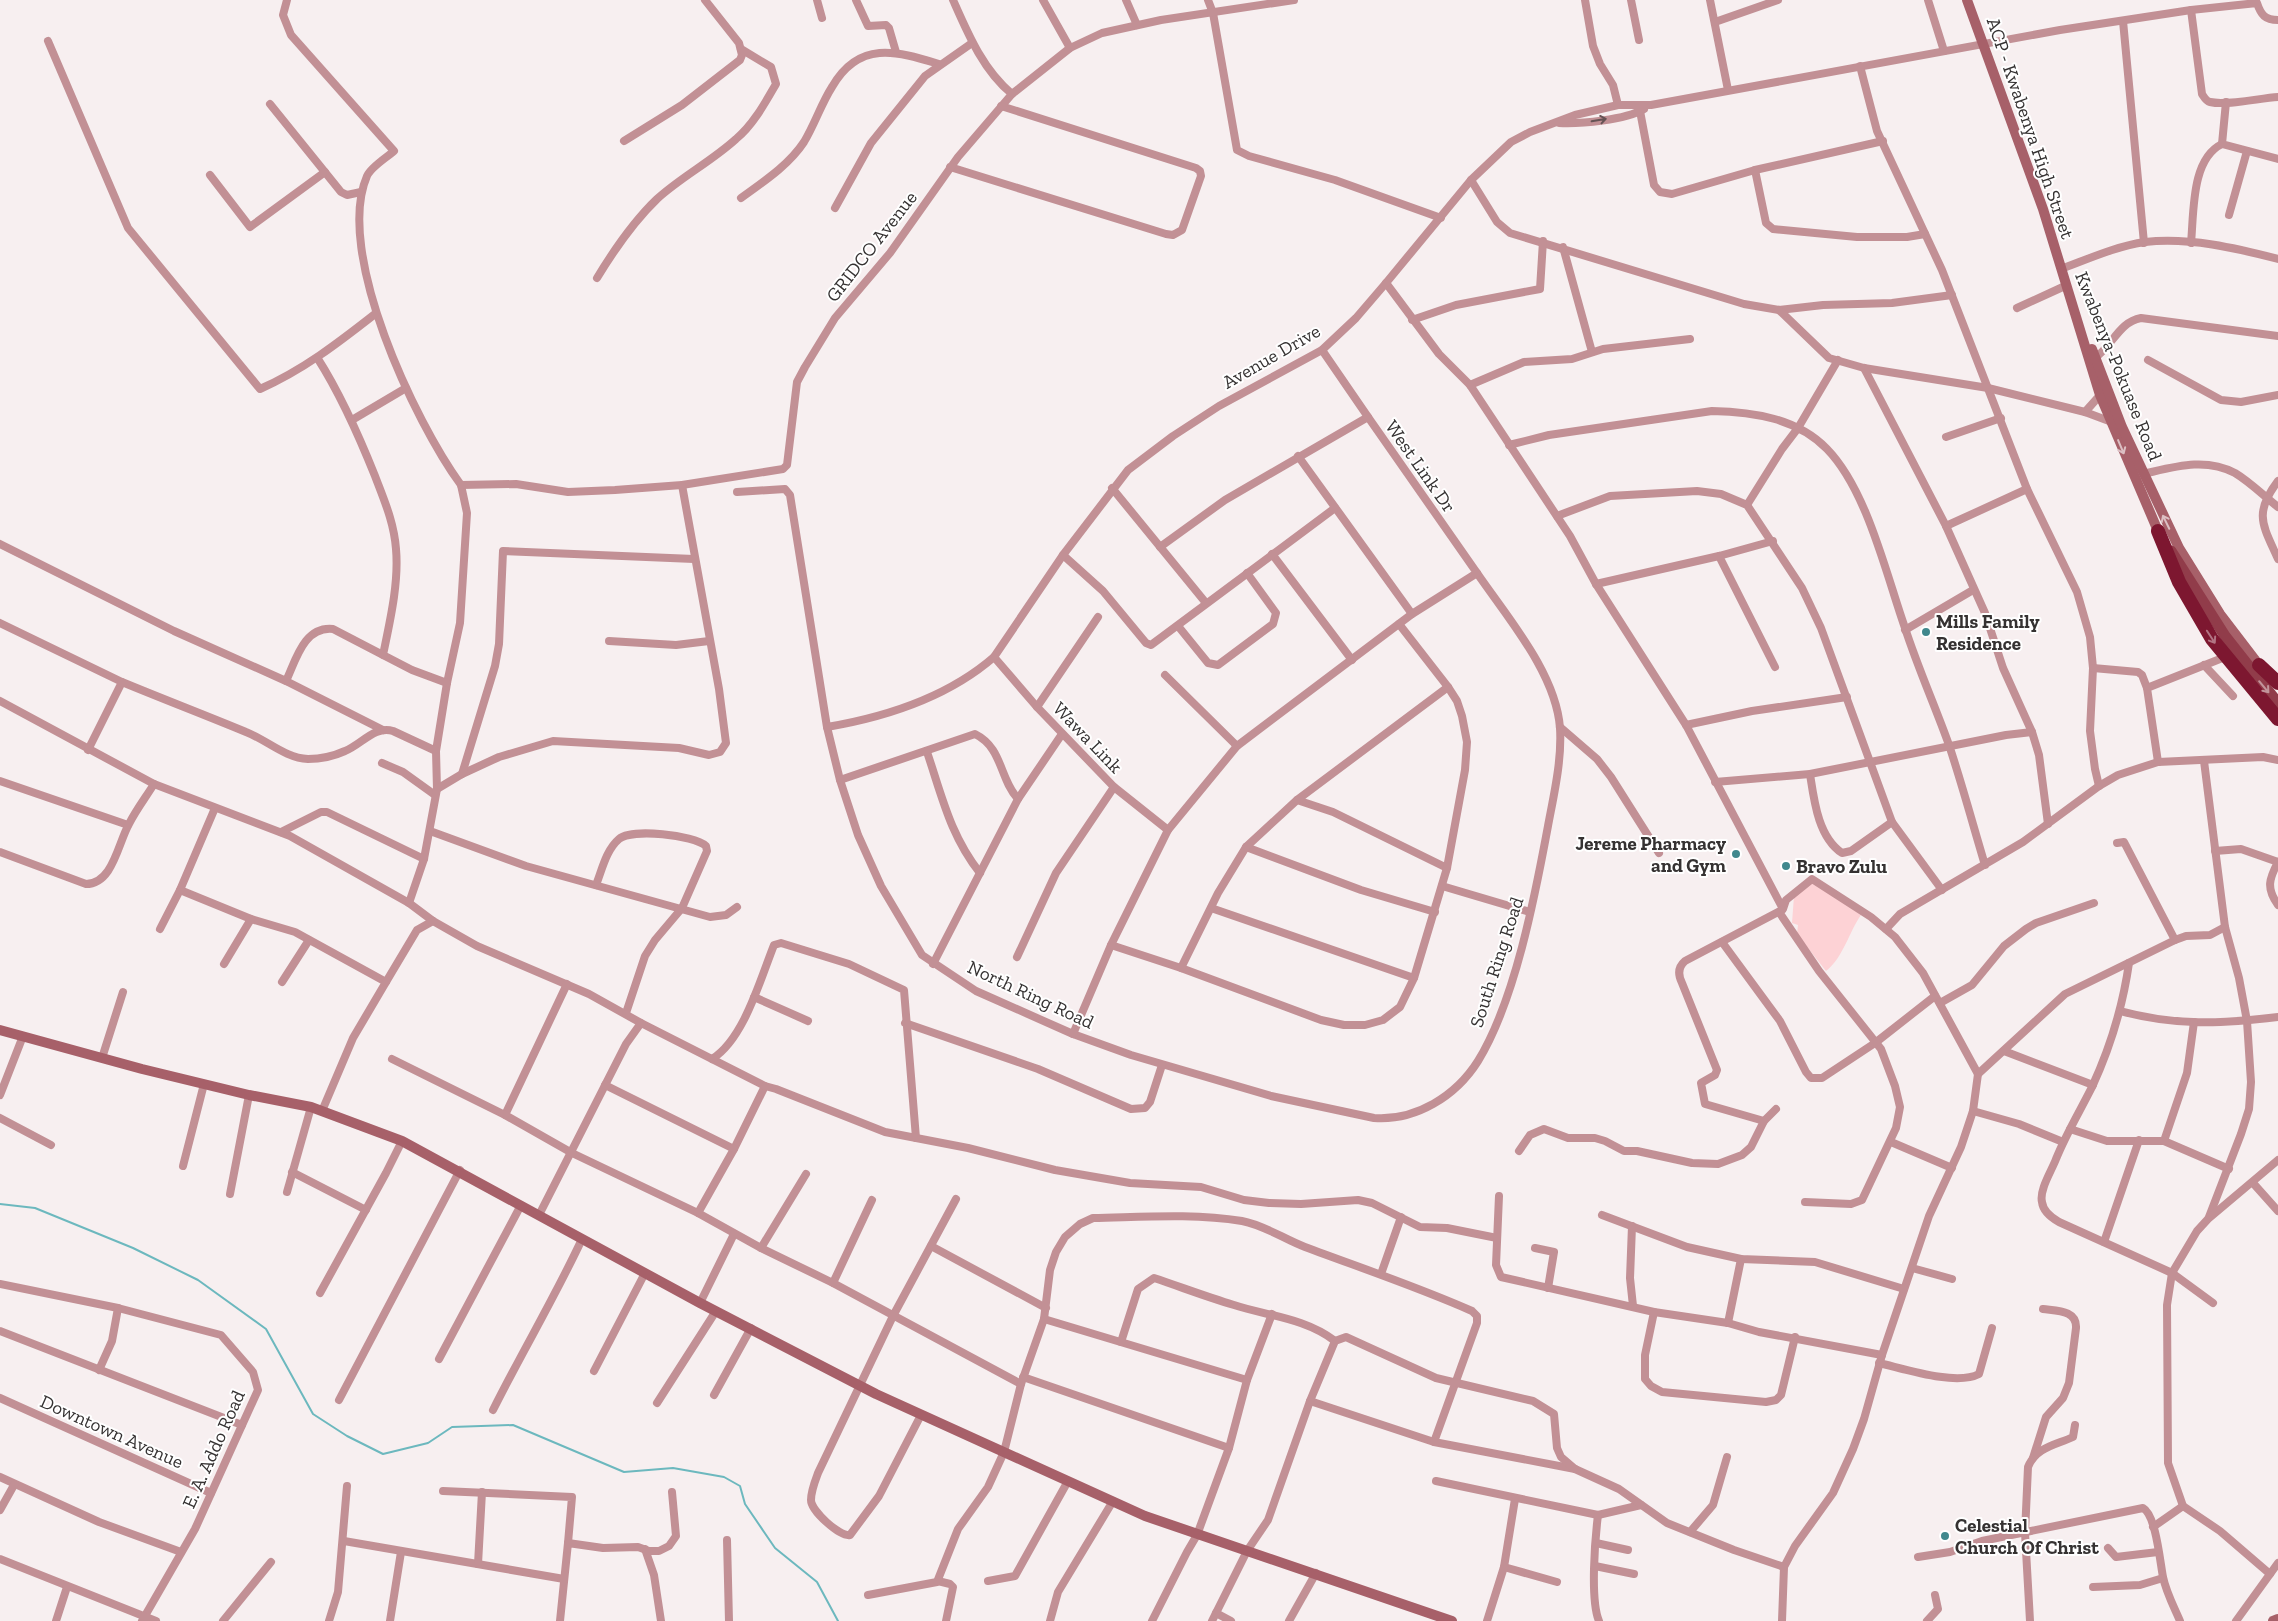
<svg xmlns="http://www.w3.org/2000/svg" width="2278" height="1621" font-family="'Zilla Slab',serif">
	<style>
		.green { fill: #fdd2d5 }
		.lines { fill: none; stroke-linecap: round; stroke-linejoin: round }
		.stream { stroke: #6cb8be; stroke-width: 2 }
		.street { stroke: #c29095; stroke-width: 8 }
		.secondary { stroke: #a76069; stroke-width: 10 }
		.primary { stroke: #913c4a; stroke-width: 11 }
		.highway { stroke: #7d1730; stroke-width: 14 }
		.oneway { stroke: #665355 }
		.oneway2 { stroke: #dcbfc3 }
		.oneway3 { stroke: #b17483 }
		.oneway4 { stroke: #c2949b }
		.poi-dot { fill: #40888d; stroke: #fff; stroke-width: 2 }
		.labels { text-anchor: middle; stroke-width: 4; stroke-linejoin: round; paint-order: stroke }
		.street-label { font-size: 19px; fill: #353232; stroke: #fff }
		.poi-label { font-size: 19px; font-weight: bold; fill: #353232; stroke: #fff; text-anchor: start }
	</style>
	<rect width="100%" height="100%" fill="#f7eff0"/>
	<path class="green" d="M1813,881L1861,915C1849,932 1843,958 1826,971L1797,934L1798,925L1792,923L1794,896Z"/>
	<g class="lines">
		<path class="stream" d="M0,1204L35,1208L133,1248L198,1280L266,1329L313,1414L347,1436L383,1454L428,1443L452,1427L513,1425L624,1472L673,1468L724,1477L740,1486L745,1504L775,1548L817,1582L838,1621"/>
		<g class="street">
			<path d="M287,0L283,15L291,35L394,151C386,158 371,167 367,176C334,252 415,422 461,485L467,513L460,623L447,683L436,751"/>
			<path d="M817,0L822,18"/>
			<path d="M856,0L868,26L886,25L889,28L896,52"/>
			<path d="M953,0C968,34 983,70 1012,94"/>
			<path d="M1043,0L1070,48"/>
			<path d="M1126,0L1137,25"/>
			<path d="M1208,0L1213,13L1237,150L1249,156L1335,180L1441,218"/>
			<path d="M1585,0L1593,46L1600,64L1613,85L1618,105"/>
			<path d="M1631,0L1639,40"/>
			<path d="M1710,0L1728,90"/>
			<path d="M1928,0L1944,51"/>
			<path d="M2191,10L2202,94C2204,97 2206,101 2210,102C2227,106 2260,98 2278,97"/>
			<path d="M2123,21L2144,243"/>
			<path d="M1715,22L1778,0"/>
			<path d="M48,41L128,228L260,389C303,370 338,343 375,314"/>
			<path d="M1860,66L1877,131L1942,270L2027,489L2077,592L2090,637L2093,668L2090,731L2095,769L2099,786"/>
			<path d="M2226,102L2222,144L2278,159"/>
			<path d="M270,104L341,192L347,195L361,192"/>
			<path d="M1640,111L1654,185L1660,192L1672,194L1755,170L1883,141"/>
			<path d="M1559,123C1581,124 1625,120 1644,109"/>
			<path d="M624,141L682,105L740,60L742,55L739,43L705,0"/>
			<path d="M950,167L1166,234L1173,235L1182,230L1201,176L1200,171L1196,168L1001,106"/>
			<path d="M1755,170L1766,223L1773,229L1857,237H1907L1925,234"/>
			<path d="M210,175L250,227L325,172"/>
			<path d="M1471,180L1497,222L1510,233L1744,304L1779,310L1823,305L1892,303L1952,295"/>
			<path d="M741,198C763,182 789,165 804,142C815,124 821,104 832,87C859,40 896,51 939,64"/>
			<path d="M835,208L871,143L925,76L972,43"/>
			<path d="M2229,215L2247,151"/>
			<path d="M2191,243C2194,212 2191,159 2222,144"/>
			<path d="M1563,247L1592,352"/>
			<path d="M2061,269C2088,259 2117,246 2145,242C2189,237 2236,248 2278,259"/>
			<path d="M597,278C614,250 633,222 657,199C681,177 712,161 736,139C753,125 765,103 776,84L771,67L741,49"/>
			<path d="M1386,283L1439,354L1470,385L1570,536L1596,584L1686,725L1783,909L1786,900L1812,879L1871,917L1895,937L1923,973L1978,1074L1973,1111L1961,1147L1929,1216L1882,1355L1864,1419L1853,1449L1833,1493L1795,1546L1784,1567L1782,1621"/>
			<path d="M2017,308L2065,286"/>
			<path d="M1779,310L1829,358L1864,368L1988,388L2085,412L2109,421"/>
			<path d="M1412,320L1456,305L1540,289L1543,241"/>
			<path d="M1322,350L1368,417"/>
			<path d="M2095,358C2113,345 2119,322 2141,318L2278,336"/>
			<path d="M318,359C341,395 359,436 375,476C384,500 394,522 396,549C399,583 390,621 383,655L412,670L447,683"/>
			<path d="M2148,360L2221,400L2241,402L2278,395"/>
			<path d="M1864,368L1946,526L1985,613L2003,668L2032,732L2039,755L2048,824"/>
			<path d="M1470,385L1524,362L1572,359L1603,349L1690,339"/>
			<path d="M2085,412L2102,393"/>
			<path d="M352,420L406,388"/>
			<path d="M1946,437L2001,418"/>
			<path d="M1509,445L1549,435L1712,411C1753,412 1797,418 1827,449C1867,490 1886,574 1905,628C1918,668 1935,706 1949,745C1962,784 1973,825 1985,865"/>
			<path d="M1298,456L1412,614"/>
			<path d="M2143,474C2174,467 2205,457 2235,473C2250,482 2264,496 2278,507"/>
			<path d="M2278,481C2253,514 2263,525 2278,559"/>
			<path d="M461,485L516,484L568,492L615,490L682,485L783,469L787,465L797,382L805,367L835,318L890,253L958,157L1012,94L1070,48L1102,33L1161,20L1294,0"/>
			<path d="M1112,488L1206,603"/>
			<path d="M737,492L785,489L790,495L827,727L840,780L858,835L881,886L922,955L976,991L1073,1034L1131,1055L1271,1096L1374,1118C1416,1121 1456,1096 1478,1061C1515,1001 1535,896 1548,826C1554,794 1562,760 1560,728C1556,673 1507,617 1477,573"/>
			<path d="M1747,505L1782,449L1798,428L1838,360"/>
			<path d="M1557,516L1610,496L1697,491L1721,494L1747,505L1802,588L1821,628L1892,822L1942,890"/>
			<path d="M1946,526L2027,489"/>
			<path d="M0,544L174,631L286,681L383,730"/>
			<path d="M1272,554L1352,660"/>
			<path d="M1063,555L1103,591L1146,643L1151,645L1335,508"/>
			<path d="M1719,556L1775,667"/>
			<path d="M1596,584L1719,556L1773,541"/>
			<path d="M0,623L122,682"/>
			<path d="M1178,626L1208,663L1218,665L1273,624L1276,613L1247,573"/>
			<path d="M1905,630L1973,590"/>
			<path d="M609,641L676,645L709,641"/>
			<path d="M994,657L1037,707L1114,787L1168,830"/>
			<path d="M2204,665L2233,696"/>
			<path d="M2093,668L2138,672L2142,675L2147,688"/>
			<path d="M1165,675L1237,746"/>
			<path d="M286,681C296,660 304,626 333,629L383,655"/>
			<path d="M0,701L154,784L290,836L409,903L433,921L477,946L589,994L641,1023L626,1044L539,1215"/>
			<path d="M1037,707L1098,617"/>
			<path d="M1686,725L1752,711L1847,697"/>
			<path d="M827,727C886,717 948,697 994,657L1063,555L1128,470L1173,436L1219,406L1322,350L1356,318L1386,283L1471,180L1511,142L1530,132L1575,115L1618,105H1651L2060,30L2191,10L2257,3C2261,15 2265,20 2278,20"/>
			<path d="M1560,727L1597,759L1611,777L1659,853"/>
			<path d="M88,750L122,682C163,699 205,715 246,732C267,740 285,758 308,759C320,759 334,756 345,751C361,745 375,725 393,731L436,751L437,789"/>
			<path d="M927,752C942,796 950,835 980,873"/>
			<path d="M2204,761L2225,927L2239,978L2247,1021L2251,1082L2249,1109L2241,1134L2209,1217"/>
			<path d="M2158,762L2147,688L2225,657"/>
			<path d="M382,763L403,772L435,795"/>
			<path d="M462,774L499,757L553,741L679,748L709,755L720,752L726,743L719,689L682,485"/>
			<path d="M1810,774C1814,800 1818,837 1842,853L1851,851L1892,822"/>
			<path d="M840,780L975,734C1003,748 999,778 1018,799"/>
			<path d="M0,781L128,825"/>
			<path d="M1715,782L1810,774L2006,735L2032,732"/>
			<path d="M1297,800L1333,812L1447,868"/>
			<path d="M430,831L526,866L710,917L726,915L737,907"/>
			<path d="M281,832L321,812H327L424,859"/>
			<path d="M2117,843L2124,842L2175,940"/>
			<path d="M1246,847L1361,890L1435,912"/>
			<path d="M2215,851L2241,849L2278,862"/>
			<path d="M0,852L86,884C113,884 118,843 129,824C136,810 146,797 154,784"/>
			<path d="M2278,862C2269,879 2266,888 2278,905"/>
			<path d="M596,885C602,870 606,850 619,839C632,828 693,835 706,846L707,851L682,908L655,940L645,956L626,1013"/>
			<path d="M1442,886L1530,912"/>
			<path d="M180,890L251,919L295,932L386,982L353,1038L322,1111"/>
			<path d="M409,903L424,859L437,789L462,774L495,666L499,644L503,551L694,559"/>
			<path d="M1211,908L1414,978"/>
			<path d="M1779,912L1819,971L1881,1049L1895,1086L1900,1107L1896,1128L1862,1200L1851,1204L1805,1202"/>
			<path d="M160,929L180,890L215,808"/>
			<path d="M1886,929L1900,914L2023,842L2099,786L2118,775L2158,762L2263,757L2278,760"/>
			<path d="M1722,942L1780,1021L1806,1072L1811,1078H1822L1875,1043L1935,996"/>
			<path d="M1111,945L1181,968L1321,1020L1344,1025H1365L1383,1020L1400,1007L1414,978L1447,868L1465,770L1467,742L1462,716L1457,701L1448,687L1399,624"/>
			<path d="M1017,957L1056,873L1114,787"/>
			<path d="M2129,963C2123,1005 2110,1048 2092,1087C2080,1111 2066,1134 2056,1159C2052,1170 2039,1190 2042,1202C2043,1211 2052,1218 2059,1222L2172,1273L2213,1303"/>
			<path d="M224,964L251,919"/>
			<path d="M933,964L1018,799L1062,734"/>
			<path d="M1181,968L1218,893L1246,847L1297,800L1448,687"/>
			<path d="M282,982L309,940"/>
			<path d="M386,982L417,930L433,921"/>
			<path d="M567,984L505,1115L572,1153L698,1213L761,1248L833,1283L1021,1384"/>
			<path d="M754,997L808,1021"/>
			<path d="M1940,1003L1972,985L2004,946L2026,929L2036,923L2094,903"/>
			<path d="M2120,1011C2176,1026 2221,1024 2278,1017"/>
			<path d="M641,1023L765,1086L734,1149L698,1213"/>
			<path d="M905,1023L1038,1069L1131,1109L1145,1108L1150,1102L1162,1065"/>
			<path d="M1073,1034L1111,945L1168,830L1237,746L1412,614L1477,573L1368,417L1225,500L1160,547"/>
			<path d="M2004,1051L2093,1085"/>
			<path d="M102,1058L123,992"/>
			<path d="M392,1059L505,1115"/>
			<path d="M712,1059C744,1039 760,980 774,945L781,943L849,964L904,990L916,1138"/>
			<path d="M1978,1074L2065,994L2175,940L2186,936L2210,935L2225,927"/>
			<path d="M605,1085L734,1149"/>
			<path d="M765,1086L776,1089L885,1132L968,1148L1055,1170L1130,1183L1201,1187L1244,1200L1269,1203L1301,1204L1358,1200L1372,1203L1420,1227L1447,1228L1497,1238"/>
			<path d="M0,1095L23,1036"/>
			<path d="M1973,1111L2019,1124L2063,1142"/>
			<path d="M0,1118L51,1145"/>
			<path d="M1764,1121L1705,1104L1701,1083L1715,1075L1717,1070L1682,983C1678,975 1678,967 1685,961L1782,910"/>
			<path d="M2070,1129L2107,1141H2164L2229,1169"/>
			<path d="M2164,1141L2187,1073L2194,1022"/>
			<path d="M1891,1142L1952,1168"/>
			<path d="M1519,1151L1530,1135L1544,1129L1568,1138H1595L1605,1141L1624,1151H1637L1692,1163L1718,1164L1742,1155L1751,1147L1764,1121L1776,1109"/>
			<path d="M183,1166L204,1084"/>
			<path d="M292,1172L366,1210"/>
			<path d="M2253,1183L2278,1211"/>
			<path d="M287,1192L311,1107"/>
			<path d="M230,1194L249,1095"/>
			<path d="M1499,1196L1496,1265L1501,1277L1654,1312L1728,1323L1759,1332L1882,1355"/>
			<path d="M1602,1215L1687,1247L1741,1259L1815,1262L1904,1289"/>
			<path d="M1632,1226L1630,1278L1633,1306"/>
			<path d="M2104,1242L2139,1140"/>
			<path d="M931,1246L1046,1308"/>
			<path d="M761,1248L806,1174"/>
			<path d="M1535,1248L1554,1252L1548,1288"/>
			<path d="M1912,1268L1952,1279"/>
			<path d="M1381,1274L1401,1217"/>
			<path d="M833,1283L872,1200"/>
			<path d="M0,1284L118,1308L221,1335L253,1372L258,1390L195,1529L142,1621"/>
			<path d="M320,1293L386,1173L402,1141"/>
			<path d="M700,1303L734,1234"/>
			<path d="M1654,1312L1645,1355V1379L1651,1386L1662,1392L1766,1402L1776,1400L1781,1395L1795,1337"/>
			<path d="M1044,1319L1247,1380L1229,1448L1197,1535L1187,1552L1152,1621"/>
			<path d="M1728,1323L1741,1259"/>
			<path d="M0,1331L242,1425"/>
			<path d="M1121,1342L1138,1289L1154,1278C1181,1287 1207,1297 1234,1305C1268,1316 1305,1318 1335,1341"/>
			<path d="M439,1359L521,1205"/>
			<path d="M1879,1363C1905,1369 1956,1386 1979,1374L1992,1328"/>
			<path d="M99,1370L112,1341L118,1308"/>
			<path d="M594,1371L645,1273"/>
			<path d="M1023,1377L1229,1448"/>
			<path d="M1247,1380L1272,1314"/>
			<path d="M714,1395L751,1328"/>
			<path d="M0,1398L211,1493"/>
			<path d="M339,1400L460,1170"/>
			<path d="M1310,1401L1434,1442"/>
			<path d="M657,1403L716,1311"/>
			<path d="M493,1410C522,1352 555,1297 582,1239"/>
			<path d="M921,1415L879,1496L850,1535C840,1537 811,1511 811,1500C811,1491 815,1481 818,1473L893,1316L956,1199"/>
			<path d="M2033,1458L2046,1417L2063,1398L2069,1383L2076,1328C2077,1310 2057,1311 2043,1309"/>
			<path d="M0,1477L99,1522L181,1552"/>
			<path d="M1436,1481L1598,1515L1641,1505"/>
			<path d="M443,1491L572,1497L568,1543"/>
			<path d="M0,1510L14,1485"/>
			<path d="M1598,1515C1595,1539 1590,1600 1599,1621"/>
			<path d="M2153,1527L2183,1506"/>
			<path d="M1690,1532L1713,1505L1727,1457"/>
			<path d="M727,1540L729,1621"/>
			<path d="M344,1541L564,1579"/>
			<path d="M1596,1543L1628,1550"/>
			<path d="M2108,1548L2116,1557L2158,1552"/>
			<path d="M645,1549L654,1575L661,1621"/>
			<path d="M1918,1557L1950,1552L1982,1541L2143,1508C2156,1515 2160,1562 2163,1577C2166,1592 2174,1607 2180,1621"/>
			<path d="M0,1559L156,1621"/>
			<path d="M478,1564L482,1492"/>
			<path d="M1595,1566L1634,1574"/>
			<path d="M1504,1567L1557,1582"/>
			<path d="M2270,1574L2220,1531L2183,1506L2168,1463L2167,1305L2172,1273L2197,1231L2208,1219L2278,1160"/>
			<path d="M938,1581L950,1584L953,1587L946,1621"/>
			<path d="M988,1581L1015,1576L1068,1481"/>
			<path d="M2093,1587L2140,1585L2163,1578"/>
			<path d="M868,1595L937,1582L958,1529L988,1487L1004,1452L1021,1384L1044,1319L1050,1270L1056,1252L1065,1237L1080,1224L1093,1218C1143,1217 1193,1213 1242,1221C1264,1225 1284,1239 1305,1247C1361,1268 1418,1287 1472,1311L1477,1316V1323L1434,1442L1575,1469"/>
			<path d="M1216,1613L1231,1621"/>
			<path d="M56,1621L67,1587"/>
			<path d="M223,1621L271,1562"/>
			<path d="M329,1621L338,1592L347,1486"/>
			<path d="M390,1621L401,1552"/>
			<path d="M560,1621L568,1543L603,1548L638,1547L649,1551H659L669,1546L676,1536L672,1492"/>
			<path d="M1050,1621L1058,1592L1113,1501"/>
			<path d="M1212,1621L1247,1551L1268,1520L1310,1401L1335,1341L1346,1337L1436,1378L1533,1401L1554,1414L1557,1448L1561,1457L1575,1469L1619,1489L1667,1523L1734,1550L1784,1567"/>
			<path d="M1289,1621L1316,1573"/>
			<path d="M1487,1621L1504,1567L1515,1499"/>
			<path d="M1927,1621L1938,1609L1935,1595"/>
			<path d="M2030,1621L2025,1533L2028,1467C2036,1447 2056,1445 2073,1437L2075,1425"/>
			<path d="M2236,1621L2278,1563"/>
		</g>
		<g class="secondary">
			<path d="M1967,0L2043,209L2100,395L2158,531"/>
			<path d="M2092,349L2122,427L2179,548L2220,614L2259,665"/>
			<path d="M0,1030L142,1069L249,1095L311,1107L402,1141L700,1303L876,1394L1145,1516L1452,1621"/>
			<path d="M2273,1621L2278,1619"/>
		</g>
		<path class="primary" d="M2171,551L2225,636L2278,703"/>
		<g class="highway">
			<path d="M2158,531L2179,582L2212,639L2278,719"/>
			<path d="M2259,665L2278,683"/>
		</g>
	</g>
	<defs><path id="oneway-shaft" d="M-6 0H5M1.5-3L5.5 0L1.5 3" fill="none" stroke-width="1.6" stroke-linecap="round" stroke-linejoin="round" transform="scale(1.25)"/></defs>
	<use class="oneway" href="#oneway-shaft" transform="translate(1599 120) rotate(-10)"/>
	<g class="oneway2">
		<use href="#oneway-shaft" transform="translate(2121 447) rotate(67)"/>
		<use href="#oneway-shaft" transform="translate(2166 522) rotate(-116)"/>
	</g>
	<use class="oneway3" href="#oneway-shaft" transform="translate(2211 637) rotate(57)"/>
	<use class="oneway4" href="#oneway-shaft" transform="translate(2264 687) rotate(50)"/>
	<g class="poi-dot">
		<circle cx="1926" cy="632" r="5"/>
		<circle cx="1736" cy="854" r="5"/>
		<circle cx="1786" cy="866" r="5"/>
		<circle cx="1945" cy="1536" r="5"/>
	</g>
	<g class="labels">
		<g class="street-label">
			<text transform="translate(2031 128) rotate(71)" y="7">ACP - Kwabenya High Street</text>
			<text transform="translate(871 246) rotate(-52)" y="7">GRIDCO Avenue</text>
			<text transform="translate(1271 356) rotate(-30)" y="7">Avenue Drive</text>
			<text transform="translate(2119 366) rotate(68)" y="7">Kwabenya-Pokuase Road</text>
			<text transform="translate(1421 466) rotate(55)" y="7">West Link Dr</text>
			<text transform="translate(1088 737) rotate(46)" y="7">Wawa Link</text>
			<text transform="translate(1496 962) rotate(-72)" y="7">South Ring Road</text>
			<text transform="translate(1031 994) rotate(25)" y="7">North Ring Road</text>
			<text transform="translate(112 1431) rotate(24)" y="7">Downtown Avenue</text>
			<text transform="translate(213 1449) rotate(-66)" y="7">E. A. Addo Road</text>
		</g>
		<g class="poi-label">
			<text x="1936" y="628">Mills Family<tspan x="1936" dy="22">Residence</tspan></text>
			<text x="1726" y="850" text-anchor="end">Jereme Pharmacy<tspan x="1726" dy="22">and Gym</tspan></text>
			<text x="1796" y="873">Bravo Zulu</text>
			<text x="1955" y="1532">Celestial<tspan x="1955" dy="22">Church Of Christ</tspan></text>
		</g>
	</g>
</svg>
